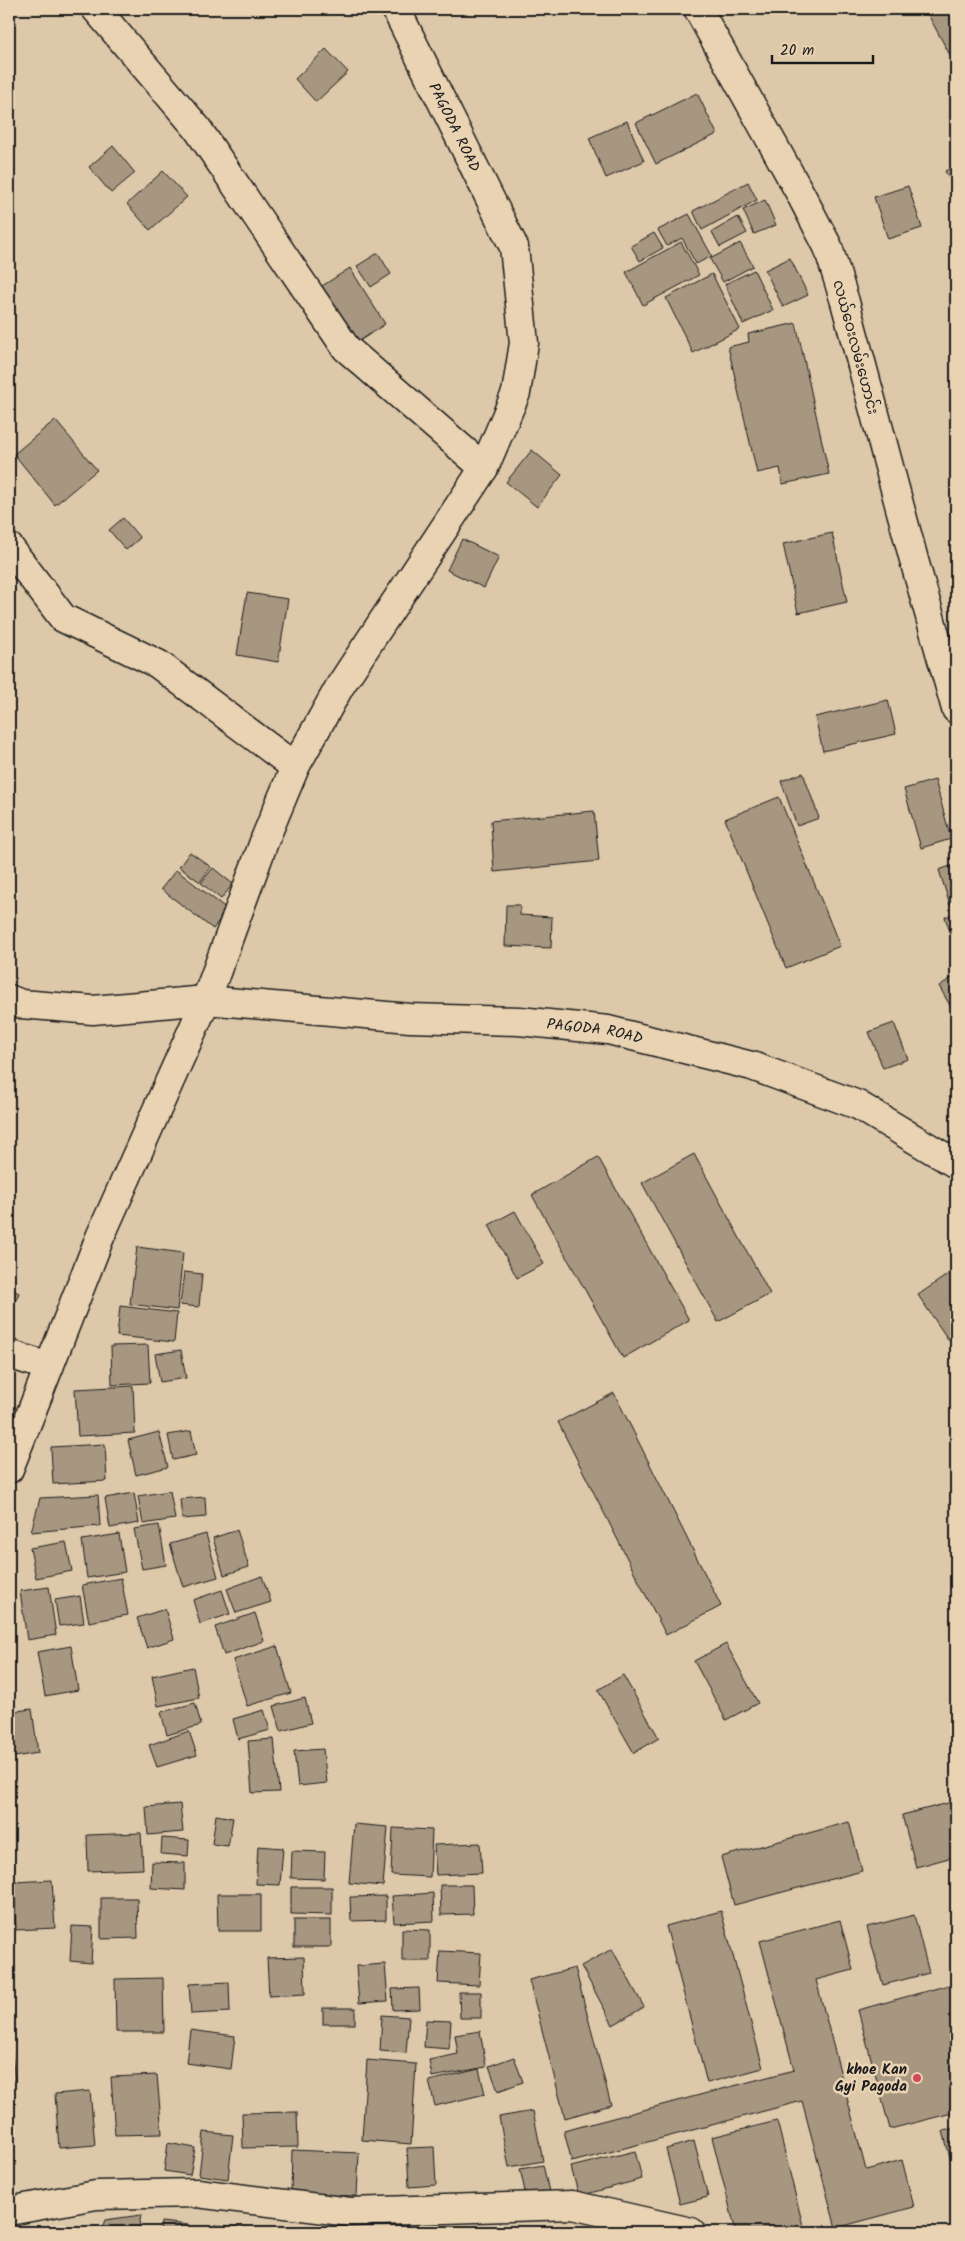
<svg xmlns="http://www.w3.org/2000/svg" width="965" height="2241" font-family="Kalam,'Noto Sans Myanmar',sans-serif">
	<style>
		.building { fill: #a79781; stroke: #1c1c1c }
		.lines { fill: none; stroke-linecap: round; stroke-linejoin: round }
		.minor-casing { stroke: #1c1c1c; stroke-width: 31 }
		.minor { stroke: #e9d3b2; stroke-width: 28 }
		.poi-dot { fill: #d1495b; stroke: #e9d3b2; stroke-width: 2 }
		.labels { text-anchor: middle; stroke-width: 5; stroke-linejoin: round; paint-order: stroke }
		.street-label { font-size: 15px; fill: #1c1c1c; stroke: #e9d3b2 }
		.poi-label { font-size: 15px; font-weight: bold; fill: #1c1c1c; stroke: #e9d3b2; text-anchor: end }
	</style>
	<rect width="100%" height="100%" fill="#ddc8a9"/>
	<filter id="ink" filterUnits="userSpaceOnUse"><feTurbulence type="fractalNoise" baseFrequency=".02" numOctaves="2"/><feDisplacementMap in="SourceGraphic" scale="10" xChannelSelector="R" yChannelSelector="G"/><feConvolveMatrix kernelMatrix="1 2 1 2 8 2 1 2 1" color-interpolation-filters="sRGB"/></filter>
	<g filter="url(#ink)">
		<g class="building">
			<path d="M925,9H956V51L950,55Z"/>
			<path d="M326,49L348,72L316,102L295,79Z"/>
			<path d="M697,93L717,134L656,164L636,123Z"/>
			<path d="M627,121L644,161L606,178L589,138Z"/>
			<path d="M113,146L135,173L111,193L89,167Z"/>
			<path d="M956,165V191L945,171Z"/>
			<path d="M163,171L187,197L150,230L127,204Z"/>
			<path d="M748,182L757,200L702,230L693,211Z"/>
			<path d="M908,186L922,228L888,239L874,197Z"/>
			<path d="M765,200L776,225L754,234L743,210Z"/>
			<path d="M689,214L712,256L696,264L682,238L667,246L658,230Z"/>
			<path d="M738,217L747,233L720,247L712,232Z"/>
			<path d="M654,233L663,248L640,261L631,246Z"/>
			<path d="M681,242L699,275L643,305L626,272Z"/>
			<path d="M740,243L753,266L723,282L710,259Z"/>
			<path d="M378,253L391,274L371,287L357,266Z"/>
			<path d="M790,258L808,295L783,307L765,270Z"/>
			<path d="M350,268L385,324L355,344L319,288Z"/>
			<path d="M754,270L773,310L743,324L725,284Z"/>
			<path d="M712,274L740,329L693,353L666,298Z"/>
			<path d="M796,323L829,474L783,484L780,468L757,473L728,347L749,342L748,334Z"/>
			<path d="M55,420L97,470L55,505L14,454Z"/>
			<path d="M532,450L562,475L537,507L506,482Z"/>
			<path d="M123,518L140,538L126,550L109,530Z"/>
			<path d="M832,533L847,602L798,613L783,544Z"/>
			<path d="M462,539L499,557L484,588L447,570Z"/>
			<path d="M247,593L288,599L278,662L237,655Z"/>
			<path d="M888,700L896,734L823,751L815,717Z"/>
			<path d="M803,773L819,818L797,826L781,781Z"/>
			<path d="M935,780L951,839L921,848L904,789Z"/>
			<path d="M779,797L840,946L786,968L725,819Z"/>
			<path d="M594,811L599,861L494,872L491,821Z"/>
			<path d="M190,852L211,867L200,882L179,867Z"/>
			<path d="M956,864V903L950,905L939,870Z"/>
			<path d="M213,868L233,884L221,899L201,883Z"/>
			<path d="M176,870L227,909L213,929L161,889Z"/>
			<path d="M506,905H520V915L552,917L551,948L505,946Z"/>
			<path d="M956,913V933L951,935L945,917Z"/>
			<path d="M956,975V1016L939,986Z"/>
			<path d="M894,1023L908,1059L883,1068L869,1032Z"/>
			<path d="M694,1154L770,1294L718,1322L642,1183Z"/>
			<path d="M598,1157L689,1320L623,1358L532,1195Z"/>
			<path d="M515,1211L544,1264L517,1278L489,1225Z"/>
			<path d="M137,1247L183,1253L177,1310L130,1304Z"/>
			<path d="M956,1269V1351L918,1295Z"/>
			<path d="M184,1272L202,1274L199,1307L180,1305Z"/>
			<path d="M9,1288L19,1293L9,1316Z"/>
			<path d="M120,1306L177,1313L174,1342L117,1336Z"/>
			<path d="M148,1345L150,1383L112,1385L111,1346Z"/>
			<path d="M181,1350L186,1378L160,1382L155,1354Z"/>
			<path d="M133,1386L135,1433L78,1436L75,1389Z"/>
			<path d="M614,1393L721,1606L666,1635L558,1422Z"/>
			<path d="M191,1431L196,1455L173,1460L168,1435Z"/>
			<path d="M159,1432L168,1467L136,1475L128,1440Z"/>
			<path d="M105,1444L107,1481L53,1484L51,1447Z"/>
			<path d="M170,1491L175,1519L143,1524L138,1496Z"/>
			<path d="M134,1493L139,1523L110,1528L105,1498Z"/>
			<path d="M98,1495L100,1526L31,1532L40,1498Z"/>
			<path d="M205,1497L206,1517L182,1519L180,1499Z"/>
			<path d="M159,1525L166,1565L142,1569L134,1529Z"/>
			<path d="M237,1530L249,1567L224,1575L213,1538Z"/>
			<path d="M119,1534L125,1572L87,1578L82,1540Z"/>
			<path d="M206,1534L218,1577L183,1587L170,1544Z"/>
			<path d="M66,1542L72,1571L36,1578L30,1548Z"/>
			<path d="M262,1576L271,1602L236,1613L227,1589Z"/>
			<path d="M121,1578L128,1615L89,1622L82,1585Z"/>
			<path d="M49,1587L56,1635L27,1640L20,1591Z"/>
			<path d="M222,1590L230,1614L200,1624L193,1600Z"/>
			<path d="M80,1596L84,1623L59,1626L55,1600Z"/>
			<path d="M165,1609L174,1639L147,1648L137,1618Z"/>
			<path d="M255,1613L264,1641L224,1655L215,1627Z"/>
			<path d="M726,1644L758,1703L726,1720L694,1661Z"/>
			<path d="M71,1646L78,1690L45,1696L37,1652Z"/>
			<path d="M277,1646L291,1693L247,1706L233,1660Z"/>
			<path d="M193,1667L199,1698L158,1706L152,1676Z"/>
			<path d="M623,1675L659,1738L634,1753L598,1690Z"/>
			<path d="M305,1698L311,1723L281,1731L274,1706Z"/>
			<path d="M195,1703L201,1725L167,1735L161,1712Z"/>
			<path d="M32,1709L38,1753L9,1758V1712Z"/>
			<path d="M264,1710L270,1730L238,1739L233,1719Z"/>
			<path d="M189,1731L197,1755L157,1767L149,1745Z"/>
			<path d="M274,1739L279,1792L252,1793L248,1741Z"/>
			<path d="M323,1749L327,1783L298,1786L294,1751Z"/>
			<path d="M956,1801V1856L916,1867L902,1815Z"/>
			<path d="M180,1804L183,1832L148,1835L146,1807Z"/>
			<path d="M216,1815L233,1818L228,1846L212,1844Z"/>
			<path d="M849,1822L862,1871L734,1905L721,1857Z"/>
			<path d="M354,1824L388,1827L383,1886L349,1883Z"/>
			<path d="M393,1828L432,1830L430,1877L391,1875Z"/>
			<path d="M141,1833L143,1869L88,1871L87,1835Z"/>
			<path d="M162,1838L189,1840L188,1856L161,1854Z"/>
			<path d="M480,1843L482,1873L436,1875L434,1845Z"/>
			<path d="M258,1846L283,1848L280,1885L256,1884Z"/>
			<path d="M292,1851L325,1852L324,1879L291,1878Z"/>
			<path d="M152,1862L185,1863V1890L151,1888Z"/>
			<path d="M52,1880L55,1928L16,1930L14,1882Z"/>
			<path d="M440,1885H472L473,1914L441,1915Z"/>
			<path d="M291,1887H332V1915L291,1914Z"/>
			<path d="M433,1893L434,1921L394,1923L392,1896Z"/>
			<path d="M217,1894H261V1931H218Z"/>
			<path d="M386,1896V1920L351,1921L350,1897Z"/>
			<path d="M101,1898H137L138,1938L101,1939Z"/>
			<path d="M721,1911L763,2068L707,2083L666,1926Z"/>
			<path d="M914,1915L929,1973L883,1985L867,1927Z"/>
			<rect x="294" y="1920" width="37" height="27"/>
			<path d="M840,1920L853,1970L816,1980L866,2170L902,2160L914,2207L836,2228L802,2101L572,2162L564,2131L794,2070L760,1941Z"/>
			<path d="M72,1926L93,1927L91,1963L70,1961Z"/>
			<path d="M402,1929L430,1930V1961H402Z"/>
			<path d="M612,1949L644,2007L613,2025L581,1966Z"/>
			<path d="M440,1951L481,1953L479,1985L438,1983Z"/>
			<path d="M304,1957L305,1994L269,1996L267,1958Z"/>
			<path d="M385,1964L388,2001L359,2003L356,1966Z"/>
			<path d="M575,1968L611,2105L565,2118L529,1980Z"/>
			<path d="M163,1978L164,2032H116L115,1979Z"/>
			<path d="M229,1982L230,2012L191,2014L189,1984Z"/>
			<path d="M956,1983V2112L890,2129L858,2010Z"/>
			<path d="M419,1988L420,2009L393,2010L392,1989Z"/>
			<path d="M459,1992H481V2018H460Z"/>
			<rect x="323" y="2008" width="32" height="16"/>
			<path d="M382,2015L409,2017L406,2053L380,2051Z"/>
			<path d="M426,2020L451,2021L449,2049L424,2047Z"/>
			<path d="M9,2029L15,2080H9Z"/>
			<path d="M190,2030L235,2036L231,2069L186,2063Z"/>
			<path d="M480,2031L486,2067L432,2077L429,2060L458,2054L455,2035Z"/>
			<path d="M514,2057L523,2082L498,2091L489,2066Z"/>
			<path d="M367,2060L416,2064L411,2144L362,2140Z"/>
			<path d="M479,2069L485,2094L435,2106L429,2081Z"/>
			<path d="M157,2075L162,2134L115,2135L111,2077Z"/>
			<path d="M90,2091L95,2145L59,2148L55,2094Z"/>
			<path d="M533,2111L543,2161L509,2167L499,2117Z"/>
			<path d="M297,2112L298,2147L243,2148L242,2113Z"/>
			<path d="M777,2121L804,2230L796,2232H736L712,2137Z"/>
			<path d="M956,2128V2180L943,2131Z"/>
			<path d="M204,2132L233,2135L228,2179L199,2175Z"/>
			<path d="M694,2141L708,2197L680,2204L666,2149Z"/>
			<path d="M168,2143L195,2148L190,2175L164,2171Z"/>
			<path d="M434,2147L436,2185L409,2187L407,2148Z"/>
			<path d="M292,2150L359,2153L357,2196L291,2194Z"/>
			<path d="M635,2151L642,2179L579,2196L571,2167Z"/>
			<path d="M543,2165L549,2192L526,2196L520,2169Z"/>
			<path d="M141,2215L138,2232H113L101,2230L105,2220Z"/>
			<path d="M161,2222L189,2225L188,2232H160Z"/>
			<path d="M215,2225L249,2228V2232H215Z"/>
			<rect x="536" y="2227" width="42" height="5"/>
		</g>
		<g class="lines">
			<defs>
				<g id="minor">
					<path id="s1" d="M396,9L514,247L524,343L516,393L484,468"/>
					<path d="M698,9L800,193L828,247L845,302L914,560L956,709"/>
					<path d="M9,547L63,618L158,664L295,767"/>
					<path id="s2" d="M9,999L21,1004L93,1010L206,1000L410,1018L519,1021L608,1030L752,1066L858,1105L956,1164"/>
					<path d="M9,1354L49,1367"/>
					<path d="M9,1469L100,1237L206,1000L265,839L295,767L340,686L484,468L346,348L197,128L96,9"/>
					<path d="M9,2211L96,2195L197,2193L350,2212L572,2205L691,2232"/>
				</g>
			</defs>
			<use href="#minor" class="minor-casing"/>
			<use href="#minor" class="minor"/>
		</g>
	</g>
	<circle class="poi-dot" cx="917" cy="2078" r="5"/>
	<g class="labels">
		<g class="street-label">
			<text dy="5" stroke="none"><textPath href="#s1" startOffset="132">PAGODA ROAD</textPath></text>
			<text transform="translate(856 347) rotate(75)" y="5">လယ်ဝေးလမ်းဟောင်း</text>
			<text dy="5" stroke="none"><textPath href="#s2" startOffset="589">PAGODA ROAD</textPath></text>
		</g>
		<g class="poi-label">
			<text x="907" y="2074">khoe Kan<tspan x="907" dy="17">Gyi Pagoda</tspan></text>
		</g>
	</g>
	<rect width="965" height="2241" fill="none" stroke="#e9d3b2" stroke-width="30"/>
	<rect x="15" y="15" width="935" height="2211" fill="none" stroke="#1c1c1c" stroke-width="2" filter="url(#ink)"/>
	<path d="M772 55v8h101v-8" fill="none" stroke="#1c1c1c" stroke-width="2.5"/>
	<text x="780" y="55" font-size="15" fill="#1c1c1c" stroke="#e9d3b2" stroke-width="4" paint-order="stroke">20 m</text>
</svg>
